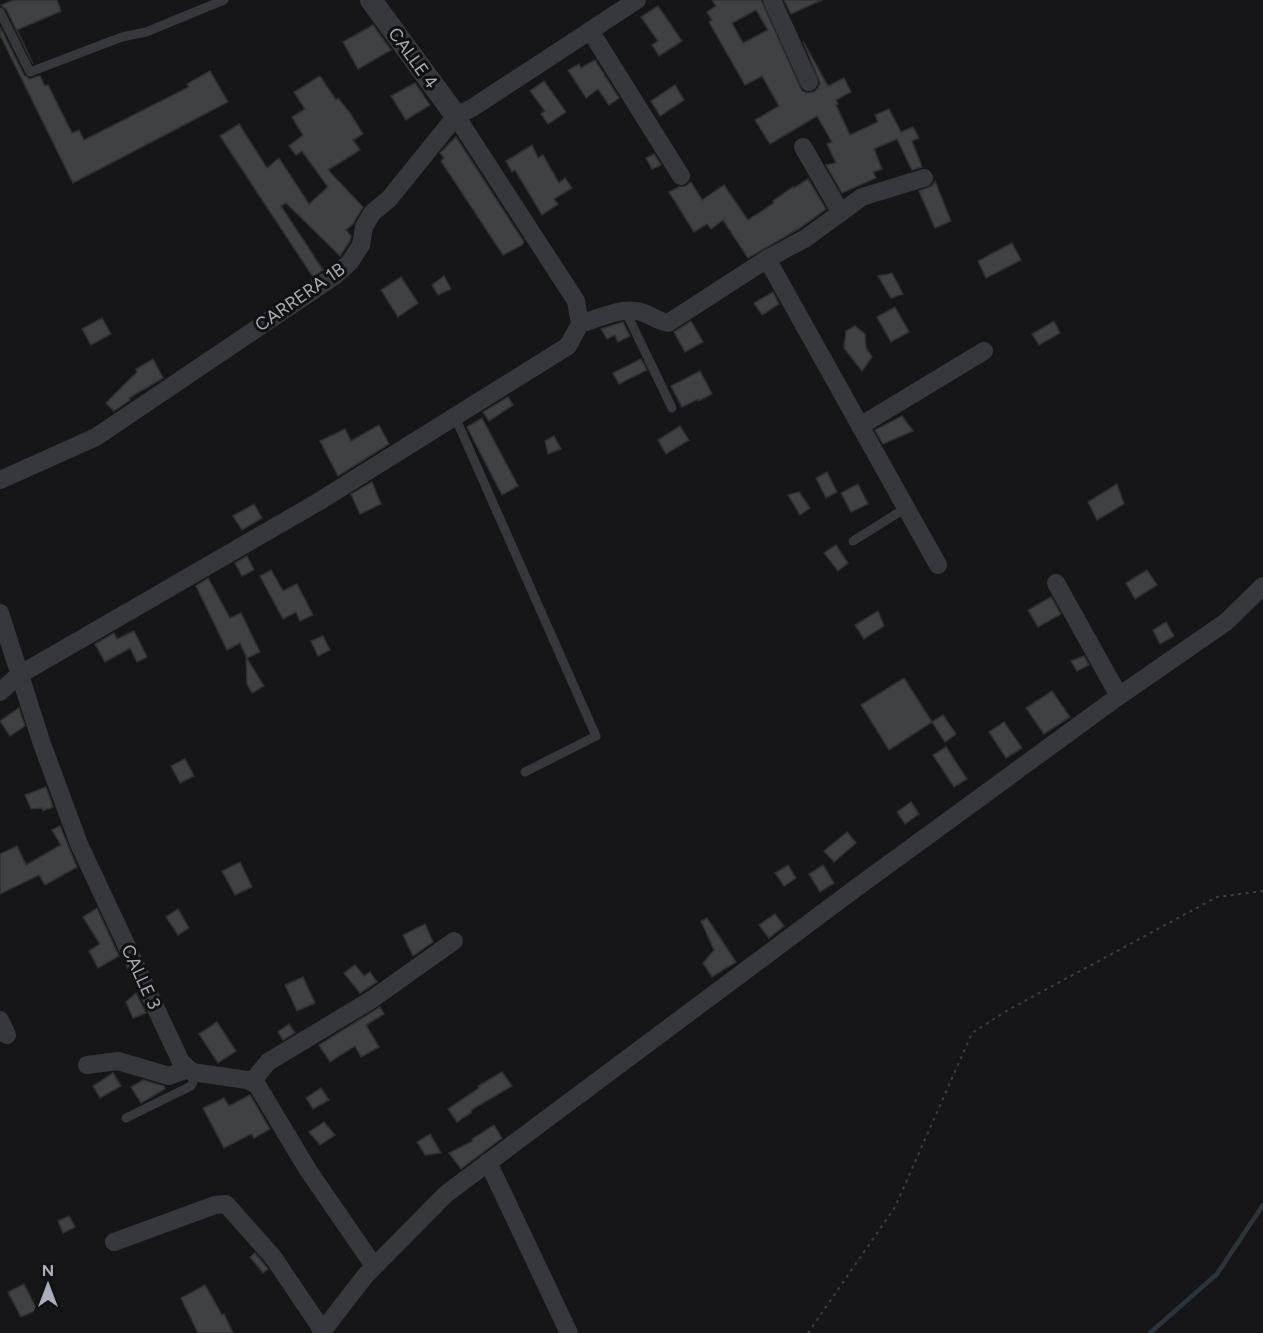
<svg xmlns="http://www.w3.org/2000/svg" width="1263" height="1333" font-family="Figtree,sans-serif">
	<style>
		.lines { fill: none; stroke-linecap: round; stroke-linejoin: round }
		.stream { stroke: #2c353c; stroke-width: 4.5 }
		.building { fill: #404145; stroke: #303034; stroke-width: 1.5; fill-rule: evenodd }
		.path { stroke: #3d3f44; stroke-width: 2; stroke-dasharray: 3 4.5; stroke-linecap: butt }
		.service { stroke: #37383d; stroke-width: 9 }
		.minor { stroke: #37383d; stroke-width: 18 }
		.tertiary { stroke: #37383d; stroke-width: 22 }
		.labels { text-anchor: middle; stroke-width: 6; stroke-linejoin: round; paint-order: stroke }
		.street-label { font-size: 18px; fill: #a8adb8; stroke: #111113 }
	</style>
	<rect width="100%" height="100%" fill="#161618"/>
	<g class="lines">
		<path class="stream" d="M1150,1333L1217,1274L1263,1205"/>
	</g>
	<g class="building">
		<path d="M14,0H57L61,11L17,30L33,64L6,9L1,5Z"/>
		<path d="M712,0H761L802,91L808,93L814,92L818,88L820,83L803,41L828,86L844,78L851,92L836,100L838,104L836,105L850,135L878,122L875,115L889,109L901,132L913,127L919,138L912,141L922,167L912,170L897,139L874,149L882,169L873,172L876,178L842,193L826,165L836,163L827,144L832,142L817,116L770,144L755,120L779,106L762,76L745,85L709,22L712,20L707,12L716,6ZM756,10L768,30L743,43L732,23Z"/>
		<path d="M784,0H822L791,14Z"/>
		<path d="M658,6L682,41L659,56L652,45L658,41L641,17Z"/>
		<path d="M373,25L391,50L358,69L343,42Z"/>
		<path d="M0,27L24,75L30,79L40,76L45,86L48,85L72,133L79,130L84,140L189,87L187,84L210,71L228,102L73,183L0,35Z"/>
		<path d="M595,60L619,98L609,105L598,89L586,98L568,70L579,64L581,68Z"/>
		<path d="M320,76L336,100L338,98L350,113L363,134L353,140L360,150L328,170L363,207L353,224L346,230L351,236L350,241L340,256L286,203L281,206L323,270L313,277L220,136L239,124L267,168L279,158L309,204L328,187L302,151L296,155L289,146L303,135L292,117L305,109L294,92Z"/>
		<path d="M544,81L566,112L548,124L541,114L545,111L530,91Z"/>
		<path d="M415,83L430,105L406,120L391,96Z"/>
		<path d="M675,85L684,100L660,116L651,101Z"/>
		<path d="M456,137L524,242L522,245L503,255L441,161L444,158L440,153Z"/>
		<path d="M532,145L538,158L543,155L559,183L565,178L572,188L554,199L558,204L542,215L515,170L512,172L506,161Z"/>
		<path d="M654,154L661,165L652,169L646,158Z"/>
		<path d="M808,179L826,209L800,228L748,258L723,220L711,229L707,224L694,232L669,192L679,187L686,186L691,182L702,200L724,185L748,220L774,203L773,201L793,187L794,188Z"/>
		<path d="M935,181L951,221L935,228L919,191L932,186Z"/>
		<path d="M1012,243L1021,260L986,278L978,261Z"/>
		<path d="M892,273L903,294L891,298L878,276Z"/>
		<path d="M444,276L451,289L438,295L432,285Z"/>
		<path d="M401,277L418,303L398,317L381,290Z"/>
		<path d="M773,292L779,304L762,315L754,303Z"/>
		<path d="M895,307L909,332L891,342L877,317Z"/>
		<path d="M102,318L111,334L91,345L82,329Z"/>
		<path d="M691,321L703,342L685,352L674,332Z"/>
		<path d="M1054,321L1060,333L1039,345L1032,334Z"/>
		<path d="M623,322L630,336L618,342L615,335L607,339L601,329Z"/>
		<path d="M855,326L865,334L866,348L872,357L862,371L844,348L846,331Z"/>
		<path d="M153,359L163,378L129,398L130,400L114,411L106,403L137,372L136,369Z"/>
		<path d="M641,359L647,370L619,384L613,373Z"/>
		<path d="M700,371L712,394L699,401L698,399L682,407L671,386Z"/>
		<path d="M508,397L513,405L489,421L483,412Z"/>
		<path d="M902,416L913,431L883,444L875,430Z"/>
		<path d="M482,418L518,486L502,495L467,427Z"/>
		<path d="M379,425L389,444L338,476L320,441L345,429L351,441Z"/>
		<path d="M680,426L689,440L666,454L658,440Z"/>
		<path d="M554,436L561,449L548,454L545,441Z"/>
		<path d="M827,472L837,492L826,498L816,478Z"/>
		<path d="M372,482L381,504L360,514L351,494Z"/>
		<path d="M858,484L868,504L851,512L841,493Z"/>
		<path d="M1117,484L1124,504L1097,520L1088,502Z"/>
		<path d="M799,492L810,508L800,515L788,495Z"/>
		<path d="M254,504L262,518L242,530L233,516Z"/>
		<path d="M836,545L848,563L838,571L824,553Z"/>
		<path d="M247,556L254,570L242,576L235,563Z"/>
		<path d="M271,570L283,591L297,584L313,615L300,621L296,612L283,619L260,576Z"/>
		<path d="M1147,570L1157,585L1135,599L1126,583Z"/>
		<path d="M208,578L230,618L241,613L260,652L247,658L240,643L227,650L196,586Z"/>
		<path d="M1051,597L1061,614L1038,627L1028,610Z"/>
		<path d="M878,611L884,626L864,639L855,625Z"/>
		<path d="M1166,622L1174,636L1160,644L1153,630Z"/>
		<path d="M134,631L147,657L137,662L130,648L105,662L95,644L114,633L117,639Z"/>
		<path d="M323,636L330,650L318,656L311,641Z"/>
		<path d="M1084,656L1089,665L1077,671L1071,661Z"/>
		<path d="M246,657L264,686L252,693L247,684Z"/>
		<path d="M904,678L932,722L889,750L861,705Z"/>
		<path d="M1052,691L1070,717L1044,734L1026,708Z"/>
		<path d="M19,708L25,726L10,736L0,721Z"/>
		<path d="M943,715L956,734L945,742L932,722Z"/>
		<path d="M1004,722L1022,748L1006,758L989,732Z"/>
		<path d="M946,747L967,779L954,787L933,755Z"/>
		<path d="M185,759L194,776L180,783L171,766Z"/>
		<path d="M46,787L53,807L43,811L42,808L31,809L25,795Z"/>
		<path d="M911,802L919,814L905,824L897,812Z"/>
		<path d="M60,826L77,867L45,885L39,875L0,894V854L17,846L26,865L61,845L52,830Z"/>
		<path d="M847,832L856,843L834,862L824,851Z"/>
		<path d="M240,862L252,887L235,895L222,871Z"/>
		<path d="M788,865L796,878L784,886L775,873Z"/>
		<path d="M823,865L834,883L820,892L809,874Z"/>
		<path d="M97,908L119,956L98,968L89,951L100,944L83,917Z"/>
		<path d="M178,909L189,928L178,935L166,917Z"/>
		<path d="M775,914L784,926L769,938L759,925Z"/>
		<path d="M707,918L736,962L712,977L703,963L714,950L701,921Z"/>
		<path d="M425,924L433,942L413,956L403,935Z"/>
		<path d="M355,965L364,976L370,972L377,982L360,993L344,973Z"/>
		<path d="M303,977L315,1003L297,1011L285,985Z"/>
		<path d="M136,993L146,1013L133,1018L126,1002Z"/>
		<path d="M380,1007L384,1014L366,1025L379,1047L361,1057L355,1046L330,1062L319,1045Z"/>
		<path d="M217,1022L236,1051L218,1063L199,1034Z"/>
		<path d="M289,1024L295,1033L283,1040L278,1032Z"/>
		<path d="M502,1072L512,1086L471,1110L472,1112L457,1122L448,1109L479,1088L478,1086Z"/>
		<path d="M113,1073L121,1086L100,1098L93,1086Z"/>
		<path d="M143,1080L164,1086L165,1089L141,1103L131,1087Z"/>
		<path d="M321,1088L329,1100L313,1109L306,1098Z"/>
		<path d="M250,1095L270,1129L254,1138L251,1134L224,1148L203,1108L224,1098L229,1106Z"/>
		<path d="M324,1122L335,1135L320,1145L309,1132Z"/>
		<path d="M494,1125L502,1138L461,1169L449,1153L473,1141L472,1139Z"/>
		<path d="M430,1134L441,1153L425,1155L417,1142Z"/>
		<path d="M69,1216L75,1227L63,1233L58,1221Z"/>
		<path d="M255,1253L268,1269L263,1273L250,1257Z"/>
		<path d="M24,1284L37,1310L21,1317L8,1292Z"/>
		<path d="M205,1285L222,1315L224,1314L233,1333H198L181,1298Z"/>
	</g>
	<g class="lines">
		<path class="path" d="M808,1333L895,1207L972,1033L1008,1010L1217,897L1263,891"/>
		<g class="service">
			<path d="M0,12L30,72L122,37L146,32L224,0"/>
			<path d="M625,310L672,408"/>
			<path d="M455,417L596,736L525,772"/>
			<path d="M853,541L906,508"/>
			<path d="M126,1118L191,1086L193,1082L192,1072"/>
		</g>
		<g class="minor">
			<path d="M772,0L809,82"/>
			<path d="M591,32L681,176"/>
			<path d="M803,147L841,213"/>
			<path d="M767,259L938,565"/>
			<path d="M580,324C597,319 618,308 636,311C647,312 657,321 668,323L767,259L806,238L862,197L924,178"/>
			<path d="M860,426L984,351"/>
			<path d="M0,480L96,437L336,275L350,262L361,245L364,227L372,213L389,199L456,116L472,108L637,0"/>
			<path d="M1056,583L1119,696"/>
			<path d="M0,613L42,744L79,844L181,1062L192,1072L247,1080L257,1085L308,1170L374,1266"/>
			<path d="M0,692L19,675L318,502L568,346L580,324L576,301L456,116"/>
			<path d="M0,1020L7,1035"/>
			<path d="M87,1065L118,1061L169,1076L188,1069"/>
			<path d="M252,1082L268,1062L371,1000L454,941"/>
			<path d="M488,1162L569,1333"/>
			<path d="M114,1242L215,1205L226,1204L273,1257L323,1331"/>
			<path d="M321,1333L365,1276L446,1194L856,888L1119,696L1226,622L1263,586"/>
		</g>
		<path class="tertiary" d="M371,0L456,116"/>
	</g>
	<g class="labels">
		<g class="street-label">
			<text transform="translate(413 58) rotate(54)" y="6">CALLE 4</text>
			<text transform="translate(300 297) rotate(-35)" y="6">CARRERA 1B</text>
			<text transform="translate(141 977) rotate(65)" y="6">CALLE 3</text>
		</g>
	</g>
	<g transform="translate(48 1285)" stroke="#111113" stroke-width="4.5" paint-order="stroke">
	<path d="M0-4.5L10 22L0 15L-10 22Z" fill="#a8adb8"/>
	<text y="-9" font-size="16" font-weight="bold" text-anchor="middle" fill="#a8adb8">N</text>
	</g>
</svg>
